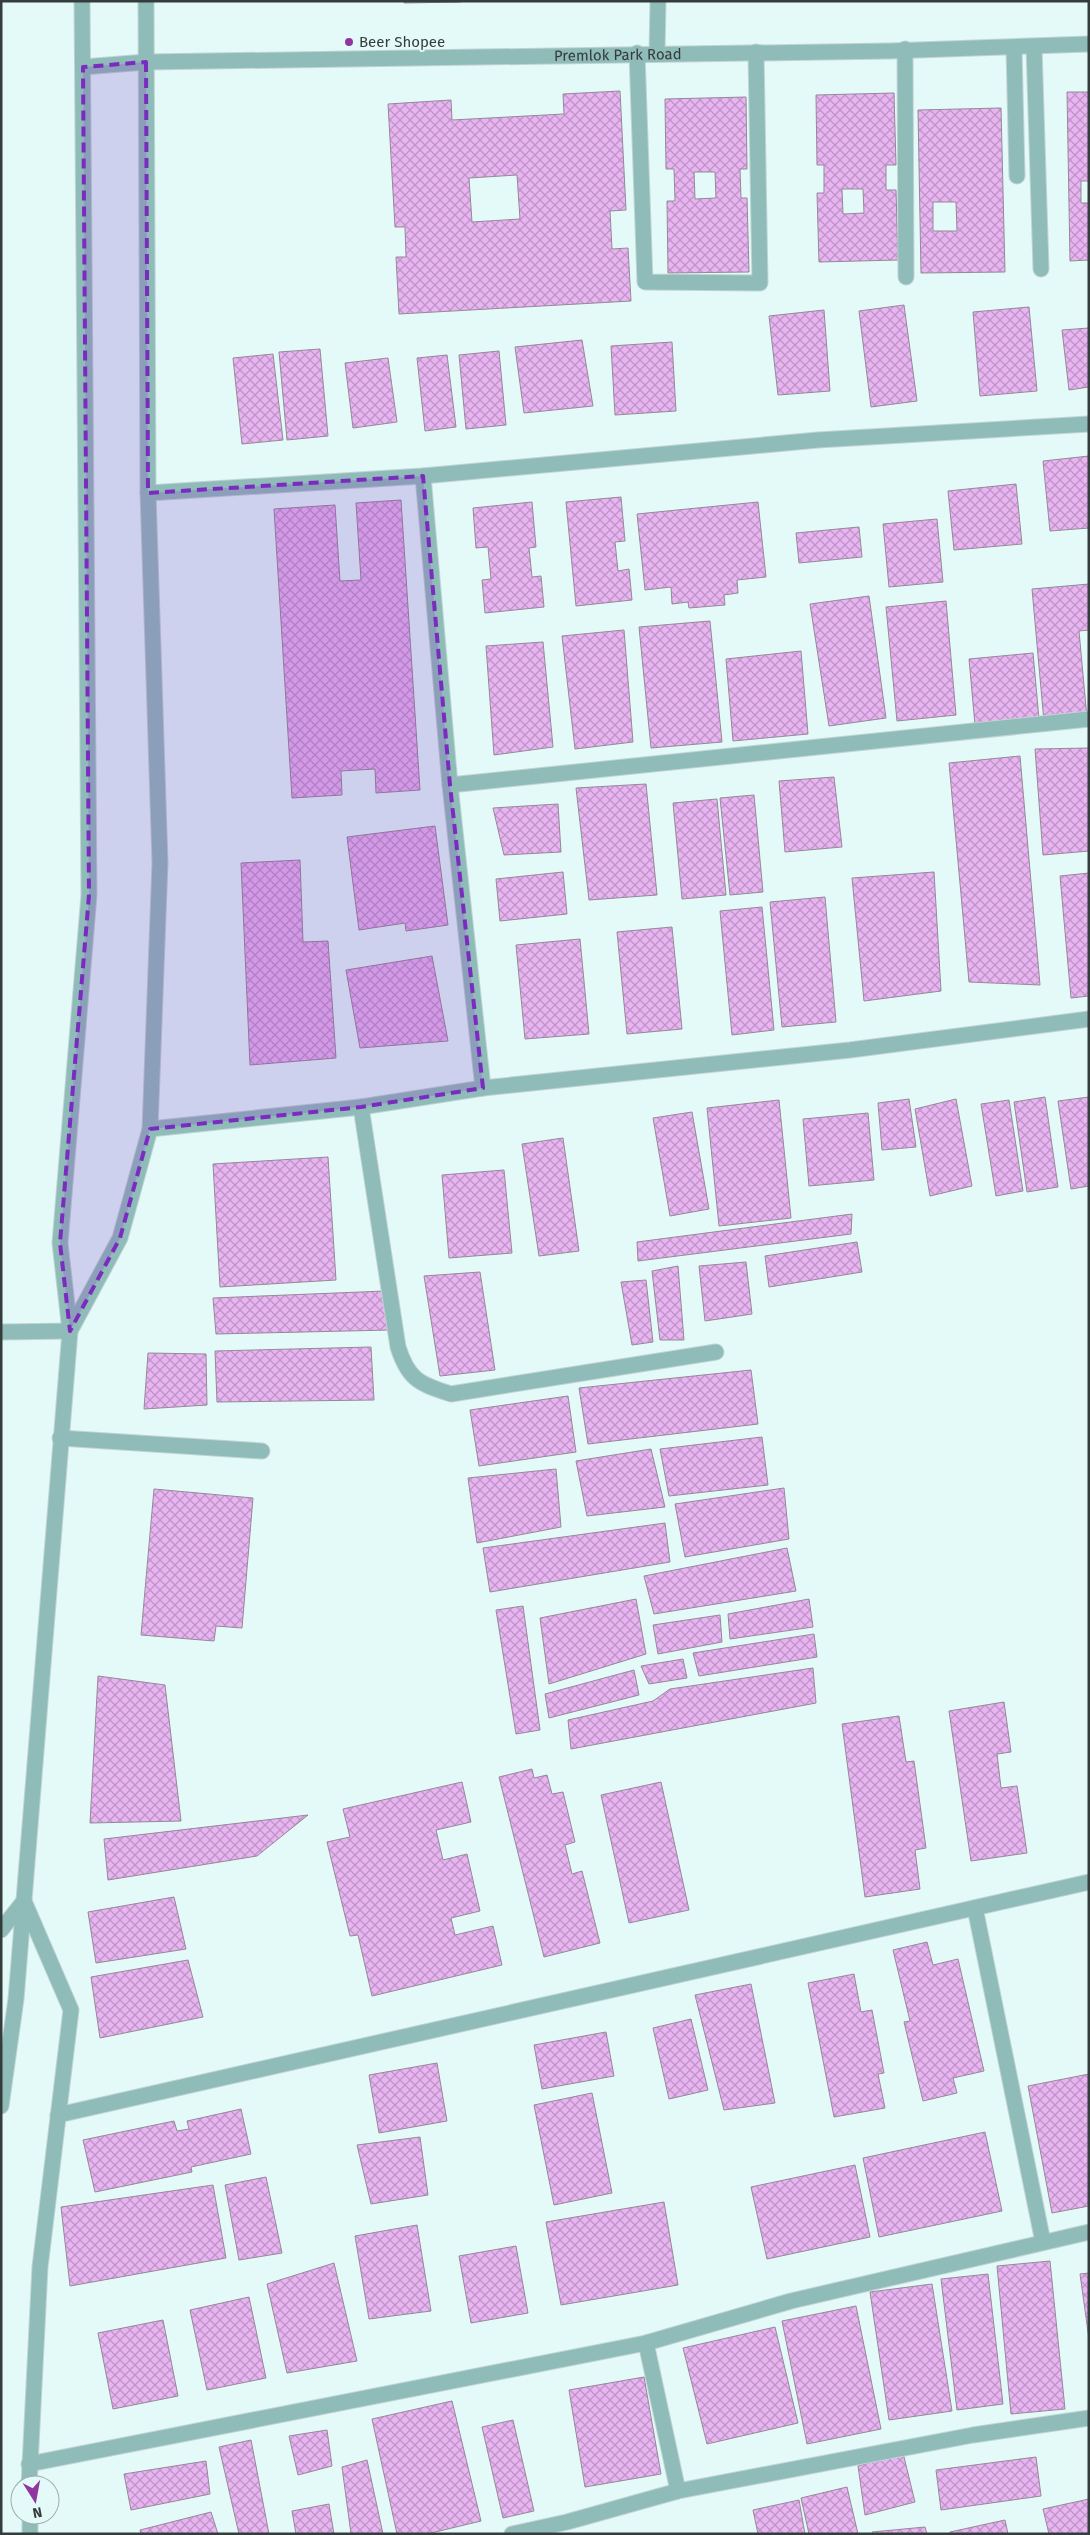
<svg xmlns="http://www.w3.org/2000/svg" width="1090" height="2535" font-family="'Fira Sans',sans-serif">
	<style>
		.building { fill: url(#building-cross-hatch); stroke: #958997; fill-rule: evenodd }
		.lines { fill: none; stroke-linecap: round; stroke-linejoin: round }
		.minor-casing { stroke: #c0d4d3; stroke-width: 17 }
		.minor { stroke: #8fbbb9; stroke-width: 15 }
		.marked { fill: #7b2cbf; fill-opacity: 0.2; stroke: #7b2cbf; stroke-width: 4; stroke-dasharray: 10 6; stroke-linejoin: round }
		.poi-dot { fill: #9136a1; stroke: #e3faf9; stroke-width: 2 }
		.labels { text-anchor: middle; stroke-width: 4; stroke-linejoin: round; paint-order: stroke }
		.poi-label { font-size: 15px; fill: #343d3c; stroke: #e3faf9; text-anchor: start }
		.street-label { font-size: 15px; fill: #343d3c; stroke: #e3faf9 }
	</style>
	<defs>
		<pattern id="building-cross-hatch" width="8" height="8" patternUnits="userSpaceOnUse" patternTransform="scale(1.25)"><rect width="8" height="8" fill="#e9b4f2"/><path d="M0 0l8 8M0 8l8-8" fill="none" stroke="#be94c5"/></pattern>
	</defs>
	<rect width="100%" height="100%" fill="#e3faf9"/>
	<g class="building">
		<path d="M404,1H461V2L404,3Z"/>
		<path d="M620,91L626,210L610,211L612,249L628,248L631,301L399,314L396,257H406L405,227H395L388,104L451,100L452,120L564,114L563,94ZM517,175L520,219L472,222L469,178Z"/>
		<path d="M1067,92H1089V181H1081V203H1089V260L1070,261Z"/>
		<path d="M894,93L896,165H886V190H896L898,260L819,262L817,193H824V165H817L816,95ZM842,189H863L864,213L843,214Z"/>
		<path d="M746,97L747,169H740L741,198H747L749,272L668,273L667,201H675L674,169H666L665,99ZM694,172H715L716,198L695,199Z"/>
		<path d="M1001,108L1005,272L921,273L918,110ZM933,202H956L957,231H933Z"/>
		<path d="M904,305L917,401L871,407L859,311Z"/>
		<path d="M1029,307L1037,391L980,396L973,312Z"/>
		<path d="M824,310L830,391L778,395L769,316Z"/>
		<path d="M1089,328V387L1069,390L1062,330Z"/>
		<path d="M582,340L593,406L524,413L515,347Z"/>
		<path d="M672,342L676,411L615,415L611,346Z"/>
		<path d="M320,349L328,436L287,440L279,352Z"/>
		<path d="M499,351L506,425L466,429L459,355Z"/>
		<path d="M273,354L283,440L242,444L233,358Z"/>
		<path d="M447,355L456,427L425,431L417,358Z"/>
		<path d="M388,358L397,422L353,428L345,363Z"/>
		<path d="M1089,456V528L1050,531L1043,461Z"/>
		<path d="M1016,484L1022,544L954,550L948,491Z"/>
		<path d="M621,497L625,541L615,542L618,571L629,569L632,600L576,606L566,502Z"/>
		<path d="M401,500L420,790L376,793L375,769L341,771L342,795L292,798L274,509L335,505L340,581L361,580L356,503Z"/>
		<path d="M532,502L536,547L529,548L532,577L541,576L544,607L485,613L482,580L491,579L488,547L476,548L473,508Z"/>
		<path d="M758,502L766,577L737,580L738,593L724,595L725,605L689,608L688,602L672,604L671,587L645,590L637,514Z"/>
		<path d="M937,519L943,582L889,587L883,524Z"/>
		<path d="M859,527L862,557L799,563L796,533Z"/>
		<path d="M1089,584V630L1079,631L1087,718L1044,722L1032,589Z"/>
		<path d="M869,596L886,718L829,726L810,604Z"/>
		<path d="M946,601L956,715L897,721L886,607Z"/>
		<path d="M710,621L722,742L651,748L639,627Z"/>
		<path d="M624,630L633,742L575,749L562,636Z"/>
		<path d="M543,642L553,747L494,755L486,646Z"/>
		<path d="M801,651L808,734L733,741L726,659Z"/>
		<path d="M1033,653L1039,719L975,725L969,659Z"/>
		<path d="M1089,748V851L1043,855L1035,749Z"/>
		<path d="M1020,756L1040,985L969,982L949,763Z"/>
		<path d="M834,777L842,847L785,852L779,781Z"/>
		<path d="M646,784L657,895L589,900L576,788Z"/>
		<path d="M754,795L763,892L730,895L720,798Z"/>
		<path d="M717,799L726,895L682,899L673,803Z"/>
		<path d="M558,804L561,852L504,855L493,808Z"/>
		<path d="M435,826L448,925L406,931L405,923L359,930L347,837Z"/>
		<path d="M300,860L303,942L328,941L336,1058L250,1065L241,863Z"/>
		<path d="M563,872L567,914L500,921L496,879Z"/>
		<path d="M934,872L941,991L864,1001L852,878Z"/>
		<path d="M1089,873V996L1071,998L1060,876Z"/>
		<path d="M825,897L836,1022L782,1027L770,902Z"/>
		<path d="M762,907L774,1030L732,1035L720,911Z"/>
		<path d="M672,927L682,1029L627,1034L617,932Z"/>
		<path d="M580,939L589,1034L525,1039L516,945Z"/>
		<path d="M432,956L448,1041L360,1048L346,970Z"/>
		<path d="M1045,1097L1058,1187L1027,1192L1014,1102Z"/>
		<path d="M1089,1097V1186L1071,1189L1058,1101Z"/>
		<path d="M909,1099L916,1147L882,1150L878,1103Z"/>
		<path d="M956,1099L972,1186L930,1196L915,1109Z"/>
		<path d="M779,1100L791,1218L719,1226L707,1108Z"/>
		<path d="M1009,1100L1023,1191L996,1196L981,1104Z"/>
		<path d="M692,1112L709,1209L670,1216L653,1118Z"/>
		<path d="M868,1113L874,1180L809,1186L803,1119Z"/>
		<path d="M563,1138L579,1251L539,1256L522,1144Z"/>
		<path d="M328,1157L336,1280L220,1287L213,1164Z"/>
		<path d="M504,1170L512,1253L449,1258L442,1175Z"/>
		<path d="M852,1214L851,1234L638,1261L637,1242Z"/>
		<path d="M857,1242L862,1272L769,1287L765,1256Z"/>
		<path d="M746,1262L752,1314L705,1321L699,1266Z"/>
		<path d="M678,1266L684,1340H660L652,1271Z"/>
		<path d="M480,1272L495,1370L440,1376L424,1276Z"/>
		<path d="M646,1280L653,1342L632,1345L621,1282Z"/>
		<path d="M385,1291L390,1330L216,1334L213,1298Z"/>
		<path d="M371,1347L374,1400L217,1402L215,1351Z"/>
		<path d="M148,1353L206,1354L207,1405L144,1409Z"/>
		<path d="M751,1370L758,1424L588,1444L579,1388Z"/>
		<path d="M568,1396L576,1452L479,1466L470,1410Z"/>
		<path d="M762,1437L768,1485L669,1496L660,1449Z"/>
		<path d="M651,1449L665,1507L587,1516L576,1461Z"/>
		<path d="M556,1469L561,1527L477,1543L468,1478Z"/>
		<path d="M784,1488L789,1539L685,1557L675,1504Z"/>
		<path d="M154,1489L253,1498L242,1628L216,1626L214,1641L141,1635Z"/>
		<path d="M665,1523L670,1562L490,1592L483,1548Z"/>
		<path d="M787,1548L796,1591L654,1614L644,1576Z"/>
		<path d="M636,1599L646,1654L549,1684L540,1618Z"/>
		<path d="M809,1599L813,1627L730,1639L728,1614Z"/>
		<path d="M523,1606L540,1730L516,1734L496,1610Z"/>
		<path d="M720,1615L722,1642L658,1654L653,1625Z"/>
		<path d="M814,1634L817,1657L699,1676L693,1653Z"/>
		<path d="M683,1659L687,1678L649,1684L641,1666Z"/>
		<path d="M813,1668L816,1703L571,1749L568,1720L653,1701L670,1689Z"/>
		<path d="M634,1670L639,1695L549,1718L545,1694Z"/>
		<path d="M98,1676L165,1685L181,1821L90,1823Z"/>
		<path d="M1004,1702L1011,1752L997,1754L1001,1788L1017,1786L1027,1853L971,1861L949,1711Z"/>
		<path d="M899,1716L906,1762L914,1761L926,1848L915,1850L920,1889L865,1897L842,1724Z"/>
		<path d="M532,1769L534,1778L547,1775L552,1794L563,1792L575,1842L565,1845L572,1874L582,1871L600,1943L544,1957L499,1777Z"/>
		<path d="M462,1782L471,1822L436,1830L443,1860L467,1854L480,1911L451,1918L455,1935L493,1926L502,1965L372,1996L358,1935L350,1936L327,1842L350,1837L343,1809Z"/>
		<path d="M661,1782L689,1910L629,1923L601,1795Z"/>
		<path d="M308,1815L257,1856L108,1880L104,1839Z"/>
		<path d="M174,1897L186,1949L96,1963L88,1912Z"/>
		<path d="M927,1942L933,1965L958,1959L984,2071L953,2078L957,2093L923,2101L904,2022L910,2021L893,1950Z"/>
		<path d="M188,1960L203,2017L100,2038L91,1977Z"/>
		<path d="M854,1974L861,2012L872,2010L884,2073L878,2074L885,2108L834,2117L808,1983Z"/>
		<path d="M751,1984L775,2103L724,2110L695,1995Z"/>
		<path d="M691,2019L708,2090L669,2099L653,2028Z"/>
		<path d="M606,2032L614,2076L542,2089L534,2045Z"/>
		<path d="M437,2063L447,2121L379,2133L369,2075Z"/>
		<path d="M1089,2074V2206L1052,2213L1028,2086Z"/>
		<path d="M592,2093L612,2193L554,2205L534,2105Z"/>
		<path d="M241,2109L251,2154L191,2167L192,2172L95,2192L83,2140L174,2121L177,2131L189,2129L187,2121Z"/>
		<path d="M985,2132L1002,2211L879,2237L863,2158Z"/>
		<path d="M420,2137L428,2195L371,2204L357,2145Z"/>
		<path d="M855,2165L870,2237L767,2259L751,2187Z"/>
		<path d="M266,2177L282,2253L239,2260L225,2185Z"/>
		<path d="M213,2185L226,2258L70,2286L61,2207Z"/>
		<path d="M664,2202L678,2285L561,2305L546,2222Z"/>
		<path d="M417,2225L431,2311L369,2319L355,2236Z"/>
		<path d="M516,2246L528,2313L471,2323L459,2256Z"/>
		<path d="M1050,2261L1065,2409L1011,2414L997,2266Z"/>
		<path d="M334,2263L357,2361L287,2373L267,2284Z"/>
		<path d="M1089,2273V2339L1080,2274Z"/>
		<path d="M988,2274L1003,2404L957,2410L941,2279Z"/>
		<path d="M932,2284L952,2411L889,2420L870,2292Z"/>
		<path d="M249,2297L266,2378L207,2390L190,2310Z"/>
		<path d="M856,2306L881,2429L807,2444L782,2321Z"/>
		<path d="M163,2320L178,2396L113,2409L98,2333Z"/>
		<path d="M775,2327L798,2423L707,2444L683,2348Z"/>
		<path d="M644,2377L661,2474L585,2487L569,2390Z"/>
		<path d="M452,2401L481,2521L427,2534H397L372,2419Z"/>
		<path d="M513,2420L534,2511L503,2518L482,2427Z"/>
		<path d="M327,2430L332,2466L298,2475L289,2436Z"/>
		<path d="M251,2440L269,2534H239L219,2447Z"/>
		<path d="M903,2453L915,2502L865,2515L858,2466Z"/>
		<path d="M1036,2457L1041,2496L941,2510L936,2470Z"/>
		<path d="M367,2460L383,2534H351L342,2467Z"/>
		<path d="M206,2461L210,2494L131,2510L124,2474Z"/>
		<path d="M847,2487L858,2534H809L801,2498Z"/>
		<path d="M1089,2499V2534H1049L1043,2509Z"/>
		<path d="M799,2500L805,2534H758L753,2510Z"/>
		<path d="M329,2504L334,2534H296L292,2511Z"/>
		<path d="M211,2512L218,2534H141L140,2530Z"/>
		<path d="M1005,2520L1008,2534H950V2532Z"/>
		<path d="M925,2527L927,2534H873L872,2532Z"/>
	</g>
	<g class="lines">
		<defs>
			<g id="minor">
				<path d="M1034,47L1041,269"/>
				<path d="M1014,48L1017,176"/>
				<path d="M905,49L906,277"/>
				<path d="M637,53L645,282L760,283L756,52"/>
				<path d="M657,53L658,1"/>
				<path id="s1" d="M83,67L146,62L889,51L1089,44"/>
				<path d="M423,476L450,785L483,1088"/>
				<path d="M148,493L423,476L818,440L1089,424"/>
				<path d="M450,785L1089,719"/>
				<path d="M361,1107L398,1347C408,1379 419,1384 451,1394L716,1352"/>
				<path d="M150,1129L361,1107L483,1088L850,1050L1089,1019"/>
				<path d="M70,1331L120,1238L150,1129L160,863L148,493L146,1"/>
				<path d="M1,1332L70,1331"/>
				<path d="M60,1438L262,1451"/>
				<path d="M975,1908L1043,2242"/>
				<path d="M1,1930L24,1901L71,2010L40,2267L29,2485"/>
				<path d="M1,2106L16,1999L70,1331L60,1243L89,895L82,1"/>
				<path d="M58,2115L1089,1882"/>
				<path d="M646,2343L678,2491"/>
				<path d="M29,2464L646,2343L791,2301L1089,2232"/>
				<path d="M30,2515V2534"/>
				<path d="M512,2534L567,2522L678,2491L973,2435L1089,2418"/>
			</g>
		</defs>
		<use href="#minor" class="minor-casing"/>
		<use href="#minor" class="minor"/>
	</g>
	<path class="marked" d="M146,62L148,493L423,476L450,785L483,1088L361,1107L150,1129L120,1238L70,1331L60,1243L89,895L83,67Z"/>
	<circle class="poi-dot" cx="349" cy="42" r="5"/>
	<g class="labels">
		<g class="poi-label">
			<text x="359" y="47">Beer Shopee</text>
		</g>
		<g class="street-label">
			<text dy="5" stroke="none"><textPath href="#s1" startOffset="535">Premlok Park Road</textPath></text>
		</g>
	</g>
	<rect width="1090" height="2535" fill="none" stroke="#343d3c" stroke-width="5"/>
	<g transform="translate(35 2500) rotate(169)"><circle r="24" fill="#e3faf9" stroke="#9daead"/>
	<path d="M0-4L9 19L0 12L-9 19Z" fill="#9136a1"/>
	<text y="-8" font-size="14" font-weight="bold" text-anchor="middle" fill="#343d3c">N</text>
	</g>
</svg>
